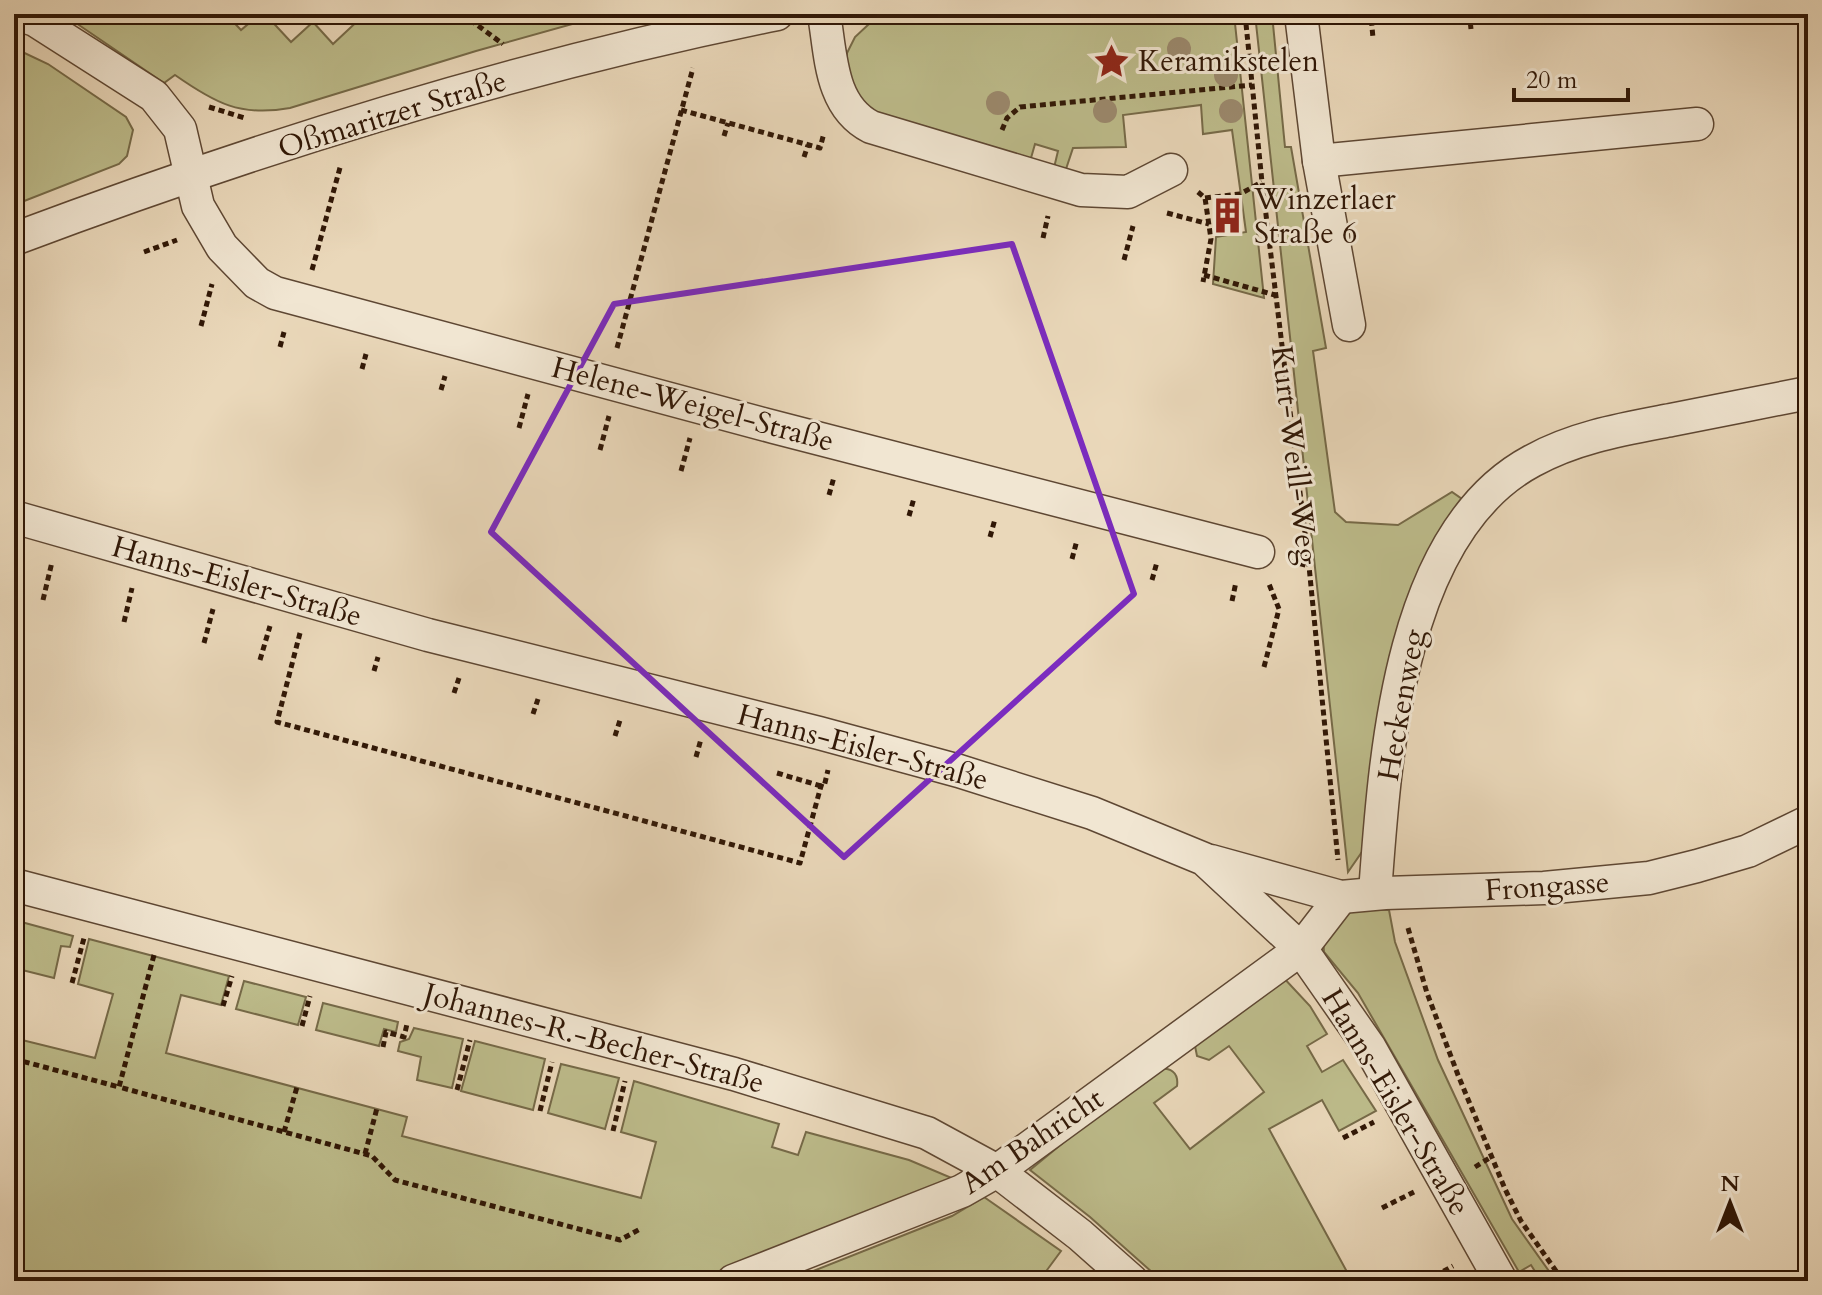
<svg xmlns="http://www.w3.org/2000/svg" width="1822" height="1295" font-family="Cardo,serif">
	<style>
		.green { fill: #bdbc8b; stroke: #766a48; stroke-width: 2 }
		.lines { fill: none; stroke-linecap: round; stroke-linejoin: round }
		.street-casing { stroke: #5e4733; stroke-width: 35 }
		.path { stroke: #301706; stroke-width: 5; stroke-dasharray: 6 4; stroke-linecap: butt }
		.street { stroke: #f1e6d2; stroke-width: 32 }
		.tree { fill: #9b896d }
		.marked { fill: none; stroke: #7b2cbf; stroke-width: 6; stroke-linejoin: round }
		.labels { text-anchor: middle; stroke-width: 6; stroke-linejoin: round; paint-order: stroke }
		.poi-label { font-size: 30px; fill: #301706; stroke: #f1e6d2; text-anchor: start }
		.street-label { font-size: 30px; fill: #301706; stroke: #f1e6d2 }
	</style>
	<rect width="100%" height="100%" fill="#ead8ba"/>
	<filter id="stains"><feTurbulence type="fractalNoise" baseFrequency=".0025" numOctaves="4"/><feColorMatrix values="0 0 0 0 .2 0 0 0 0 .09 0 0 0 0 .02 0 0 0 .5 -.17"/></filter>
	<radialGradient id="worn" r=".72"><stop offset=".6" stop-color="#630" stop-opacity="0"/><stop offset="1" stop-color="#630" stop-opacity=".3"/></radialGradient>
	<g class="green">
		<path d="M58,14H226L241,30L260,14H265L291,42L313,22L333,44L365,14H608L476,51L290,108C240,117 215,103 175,75L164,83L76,23Z"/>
		<path d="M977,14H1234L1264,298L1213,284L1216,237L1246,232L1232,130L1203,134L1201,105L1123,115L1126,147L1073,148L1064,175L1053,172L1058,151L1035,144L1029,165L894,126L856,97L847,74V53L855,37L869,24Z"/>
		<path d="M1255,14H1272L1285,147H1291L1326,348L1313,351L1335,512L1346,522L1398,525L1452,492L1462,499L1366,846L1348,872Z"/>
		<path d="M14,48L48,64L126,117L133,130L127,156L119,164L14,205Z"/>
		<path d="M1348,908L1389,910L1395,942L1438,1060L1512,1219L1556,1281H1541L1531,1265L1519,1272L1358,993L1324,952L1323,938Z"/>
		<path d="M14,920L73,936L70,947L61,946L54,978L14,968Z"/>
		<path d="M89,939L229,976L221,1005L181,995L166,1053L407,1117L402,1136L641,1198L656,1142L621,1132L634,1081L779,1124L772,1147L798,1155L806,1132L909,1160L954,1179L712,1281H14V1038L95,1058L113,994L78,984Z"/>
		<path d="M1281,975L1310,1006L1327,1034L1307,1046L1322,1072L1343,1060L1376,1111L1339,1131L1322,1100L1269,1129L1352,1281H1162L1090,1217L1030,1170L1103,1110L1157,1069C1170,1067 1179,1072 1177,1086L1154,1103L1190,1149L1264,1092L1229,1046L1209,1060L1197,1056L1194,1041Z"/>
		<path d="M244,981L306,997L298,1025L236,1009Z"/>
		<path d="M323,1003L398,1022L396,1032L384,1029L379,1046L316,1030Z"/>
		<path d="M414,1028L463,1039L452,1088L417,1080L421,1057L398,1051L400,1042L409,1039Z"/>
		<path d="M475,1041L545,1059L533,1110L461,1091Z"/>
		<path d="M561,1064L619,1078L605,1129L548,1113Z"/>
		<path d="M984,1197L1061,1251L1047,1270L1059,1281H788L952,1216Z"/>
	</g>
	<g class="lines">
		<defs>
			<g id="street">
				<path d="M17,14L35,20L154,96L180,129L198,206L222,247L257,283L275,293L774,427L1258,552"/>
				<path d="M824,14C831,55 830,106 871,127L1081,190L1128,192L1171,170"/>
				<path d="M1301,14L1319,161L1349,325"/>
				<path d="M1319,161L1697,124"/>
				<path d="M14,239C262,146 518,66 777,14"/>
				<path d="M14,517L428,635L819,733L959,771L1092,813L1204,859L1301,949L1370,1048L1501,1281"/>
				<path d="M1211,861L1341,897L1385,893L1544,888L1649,878L1697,866L1748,851L1808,822"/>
				<path d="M14,885L734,1074L927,1133L997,1171L1080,1235L1132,1281"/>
				<path d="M1375,893C1385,757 1398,533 1532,461C1575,437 1624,429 1671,420C1717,411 1762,402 1808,393"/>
				<path d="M733,1281L962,1191L997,1171L1301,949L1341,897"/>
			</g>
		</defs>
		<use href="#street" class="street-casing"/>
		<g class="path">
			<path d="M462,14L503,44"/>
			<path d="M1245,14L1262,182L1309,566L1338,860"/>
			<path d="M1429,14V20"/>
			<path d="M1560,14V19"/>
			<path d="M1335,20L1371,16L1373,38"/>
			<path d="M1471,29L1470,20L1530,14"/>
			<path d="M209,107L245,118"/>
			<path d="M681,110L820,148L824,133"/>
			<path d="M1002,130L1007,118L1020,107L1252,85"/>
			<path d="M724,136L728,123"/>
			<path d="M804,157L808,145"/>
			<path d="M1198,192L1205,198L1211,239L1203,282"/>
			<path d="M1205,198L1240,194L1262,182"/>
			<path d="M1167,213L1209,224"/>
			<path d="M1043,238L1048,216"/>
			<path d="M144,252L177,240"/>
			<path d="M1124,260L1133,226"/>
			<path d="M312,270L341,164"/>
			<path d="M1204,275L1275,295"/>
			<path d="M201,326L212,284"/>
			<path d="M280,347L284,332"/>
			<path d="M617,348L693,68"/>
			<path d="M362,369L366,354"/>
			<path d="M441,390L445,376"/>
			<path d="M519,428L528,394"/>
			<path d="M600,450L609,416"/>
			<path d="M681,471L690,438"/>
			<path d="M829,495L834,477"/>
			<path d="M909,516L914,498"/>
			<path d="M990,537L995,519"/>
			<path d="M1072,559L1077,540"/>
			<path d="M1290,561L1309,566"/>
			<path d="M1152,580L1157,562"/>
			<path d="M43,600L52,562"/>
			<path d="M1232,601L1236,582"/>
			<path d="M124,622L132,588"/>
			<path d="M300,633L277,722L800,863L821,786L824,787L828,770"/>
			<path d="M204,643L213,609"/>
			<path d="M260,660L270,626"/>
			<path d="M1264,667L1279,609L1269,584"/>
			<path d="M374,671L378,657"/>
			<path d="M454,693L459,678"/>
			<path d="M533,714L538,699"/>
			<path d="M615,736L621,717"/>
			<path d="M696,757L701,739"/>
			<path d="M777,773L821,786"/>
			<path d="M1408,928L1427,993L1458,1075L1505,1189L1521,1221L1563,1281"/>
			<path d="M154,955L119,1087L365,1154L372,1156L395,1180L620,1240L642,1228"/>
			<path d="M72,983L84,938"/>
			<path d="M223,1006L232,976"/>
			<path d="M302,1026L310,996"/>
			<path d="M383,1047L386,1032L404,1037L407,1024"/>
			<path d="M14,1059L119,1087"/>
			<path d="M457,1090L470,1040"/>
			<path d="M540,1111L552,1062"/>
			<path d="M613,1131L625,1081"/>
			<path d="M284,1132L297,1087"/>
			<path d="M1343,1138L1374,1122"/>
			<path d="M365,1154L377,1108"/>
			<path d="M1475,1167L1491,1157"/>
			<path d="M1382,1208L1414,1192"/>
			<path d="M1426,1281L1453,1266"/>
		</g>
		<use href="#street" class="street"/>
	</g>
	<g class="tree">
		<circle cx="1179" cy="49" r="12"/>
		<circle cx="1226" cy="75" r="12"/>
		<circle cx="998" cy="103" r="12"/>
		<circle cx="1105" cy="111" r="12"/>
		<circle cx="1231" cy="111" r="12"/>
	</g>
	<path class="marked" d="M1012,244L1134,594L844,857L491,532L614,304Z"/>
	<defs>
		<symbol id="sight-bare" viewBox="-9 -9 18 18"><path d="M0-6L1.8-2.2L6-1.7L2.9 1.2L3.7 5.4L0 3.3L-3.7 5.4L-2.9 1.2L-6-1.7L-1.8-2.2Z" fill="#8f2418" stroke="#f1e6d2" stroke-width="2.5" paint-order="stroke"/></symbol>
		<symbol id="building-bare" viewBox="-9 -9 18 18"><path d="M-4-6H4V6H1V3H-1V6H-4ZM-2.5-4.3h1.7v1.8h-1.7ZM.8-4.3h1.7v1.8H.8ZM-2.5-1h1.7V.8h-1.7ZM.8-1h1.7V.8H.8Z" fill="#8f2418" stroke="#f1e6d2" stroke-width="2.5" paint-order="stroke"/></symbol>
	</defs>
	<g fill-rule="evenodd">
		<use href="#sight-bare" x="1086" y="36" width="51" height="51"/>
		<use href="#building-bare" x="1202" y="190" width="51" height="51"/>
	</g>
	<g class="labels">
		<g class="poi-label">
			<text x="1138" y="71">Keramikstelen</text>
			<text x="1254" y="209">Winzerlaer<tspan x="1254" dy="34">Straße 6</tspan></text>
		</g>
		<g class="street-label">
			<text transform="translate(392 114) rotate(-17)" y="10">Oßmaritzer Straße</text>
			<text transform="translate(693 404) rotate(15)" y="10">Helene-Weigel-Straße</text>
			<text transform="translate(1295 455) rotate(83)" y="10">Kurt-Weill-Weg</text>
			<text transform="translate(237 581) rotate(16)" y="10">Hanns-Eisler-Straße</text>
			<text transform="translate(1401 705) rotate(-80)" y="10">Heckenweg</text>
			<text transform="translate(863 747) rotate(15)" y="10">Hanns-Eisler-Straße</text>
			<text transform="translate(1547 886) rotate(-4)" y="10">Frongasse</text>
			<text transform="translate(594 1038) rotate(15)" y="10">Johannes-R.-Becher-Straße</text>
			<text transform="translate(1396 1102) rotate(59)" y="10">Hanns-Eisler-Straße</text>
			<text transform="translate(1032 1141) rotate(-34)" y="10">Am Bahricht</text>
		</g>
	</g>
	<rect width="1822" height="1295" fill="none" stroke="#ead8ba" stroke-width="48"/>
	<rect x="16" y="16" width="1790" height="1263" fill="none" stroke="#301706" stroke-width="4"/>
	<rect x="24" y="24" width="1774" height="1247" fill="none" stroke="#301706" stroke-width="2"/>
	<g transform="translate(1730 1203)" stroke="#f1e6d2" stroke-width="6" paint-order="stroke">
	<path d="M0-6L14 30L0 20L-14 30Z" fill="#301706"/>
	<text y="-12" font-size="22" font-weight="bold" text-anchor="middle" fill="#301706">N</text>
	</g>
	<path d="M1514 88v12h114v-12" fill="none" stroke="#301706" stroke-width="4"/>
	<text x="1526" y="88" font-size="24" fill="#301706" stroke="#f1e6d2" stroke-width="6" paint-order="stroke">20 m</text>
	<rect width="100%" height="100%" filter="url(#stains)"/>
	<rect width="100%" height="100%" fill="url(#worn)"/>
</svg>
